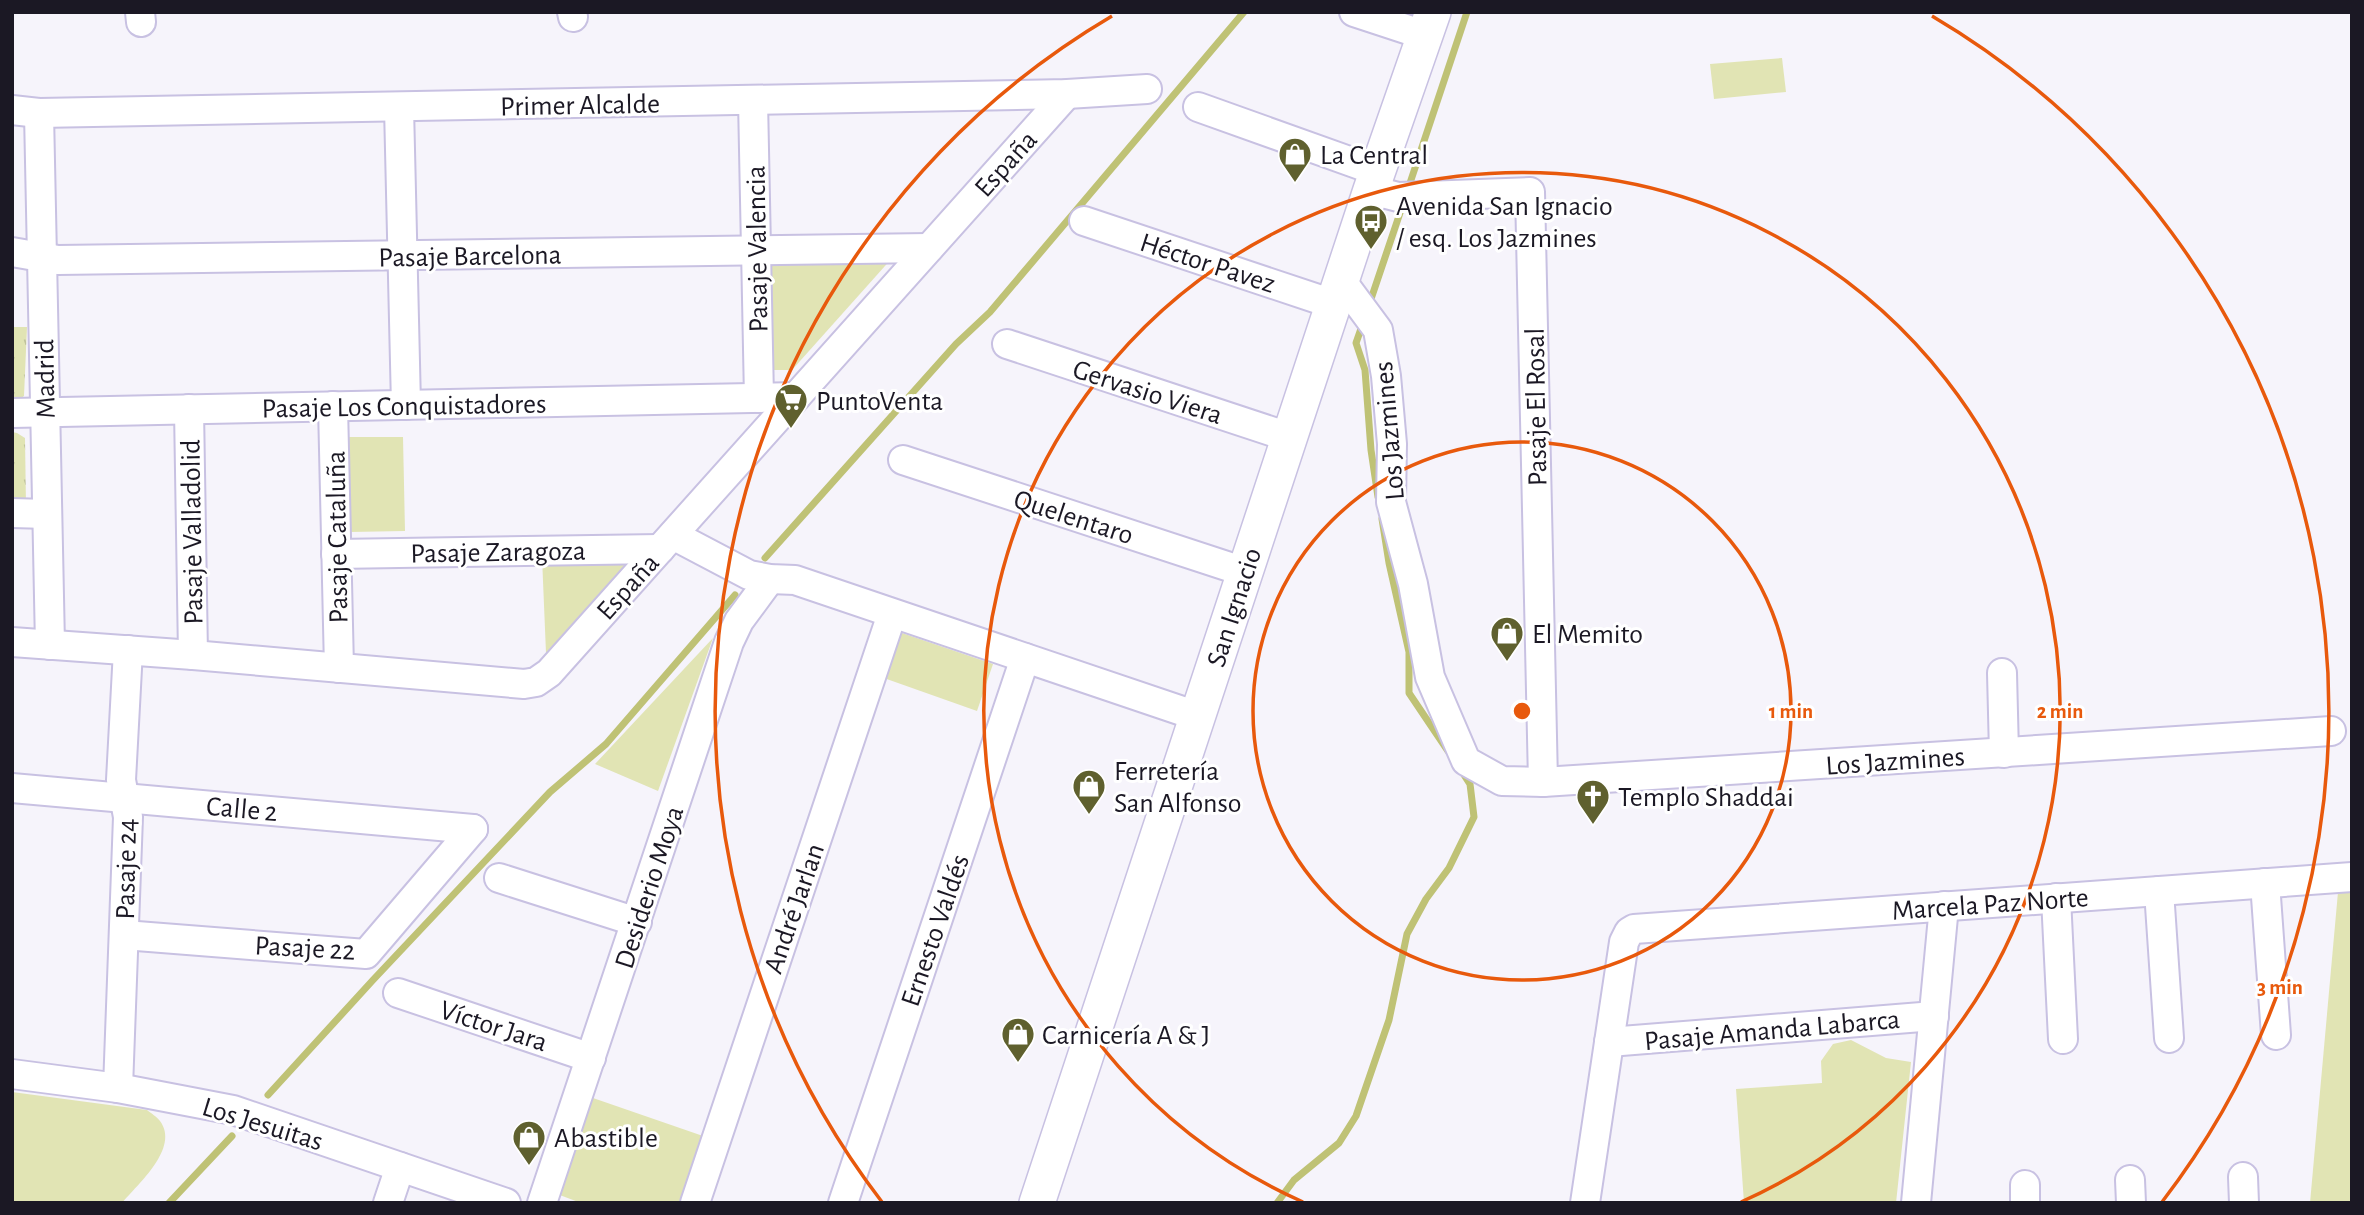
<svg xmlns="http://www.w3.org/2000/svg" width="2364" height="1215" font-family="'Alegreya Sans',sans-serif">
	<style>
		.grass { fill: url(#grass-tufts) }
		.green { fill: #e1e4b4 }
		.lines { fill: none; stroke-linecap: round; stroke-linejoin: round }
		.stream { stroke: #bfc275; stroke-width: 7 }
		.minor-casing { stroke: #c8c1e2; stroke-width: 32 }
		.major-casing { stroke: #c8c1e2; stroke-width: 38 }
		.minor { stroke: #fff; stroke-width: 28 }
		.major { stroke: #fff; stroke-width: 35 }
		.ring { fill: none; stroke: #e8590c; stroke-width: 3.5 }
		.labels { text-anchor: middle; stroke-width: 6; stroke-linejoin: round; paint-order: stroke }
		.street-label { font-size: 28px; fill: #1b1824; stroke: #fff }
		.poi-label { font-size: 28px; fill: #1b1824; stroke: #fff; text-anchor: start }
		.centre { fill: #e8590c; stroke: #fff; stroke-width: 3.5 }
		.ring-label { font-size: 21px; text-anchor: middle; font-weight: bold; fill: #e8590c; stroke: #fff; stroke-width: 6; stroke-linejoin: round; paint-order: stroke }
	</style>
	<defs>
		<pattern id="grass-tufts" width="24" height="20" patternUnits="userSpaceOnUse" patternTransform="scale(1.75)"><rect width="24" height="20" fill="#e1e4b4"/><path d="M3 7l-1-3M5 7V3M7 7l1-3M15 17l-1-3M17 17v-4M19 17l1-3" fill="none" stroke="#c0c39b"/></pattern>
	</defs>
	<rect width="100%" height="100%" fill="#f6f4fb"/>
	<g class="grass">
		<path d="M12,327H27L24,396L20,399H12Z"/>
		<path d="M12,432L17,433L25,438L26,506L12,505Z"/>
	</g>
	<g class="green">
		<path d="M1782,58L1786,92L1714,99L1710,64Z"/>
		<path d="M893,257L792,370H769L768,258Z"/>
		<path d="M349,437H403L405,531L350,532Z"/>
		<path d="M635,554L546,653L542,557Z"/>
		<path d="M896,631L993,664L977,711L881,677Z"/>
		<path d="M713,638L658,791L595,764Z"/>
		<path d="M2352,889V1203H2310L2338,892Z"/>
		<path d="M1851,1040L1886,1058L1911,1062L1896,1203H1744L1736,1089L1822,1083L1821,1061L1833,1044Z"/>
		<path d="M12,1092L147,1110C151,1113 157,1117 160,1121C180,1148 138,1184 122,1203H12Z"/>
		<path d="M593,1098L703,1136L681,1203H581L557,1194Z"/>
	</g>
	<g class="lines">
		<g class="stream">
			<path d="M1408,189L1467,12"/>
			<path d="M1369,305L1403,204"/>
			<path d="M1363,323L1356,343L1365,370L1371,450L1378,497"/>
			<path d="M1382,519L1389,563L1409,652V693L1448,751"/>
			<path d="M765,558L956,344L990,312L1244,12"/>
			<path d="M268,1095L373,980L550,792L606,744L735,595"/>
			<path d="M169,1203L232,1136"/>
			<path d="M1277,1203L1294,1180L1339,1143L1356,1116L1389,1020L1407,934L1426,899L1449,868L1474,817L1470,784L1461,770"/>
		</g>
		<defs>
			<g id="minor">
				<path d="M140,12L141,22"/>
				<path d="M572,12L573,17"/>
				<path d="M1354,12L1424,35"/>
				<path d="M753,100L759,398"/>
				<path d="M399,107L406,405"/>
				<path d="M1198,107L1377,171"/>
				<path d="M12,110L39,113L1067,94L1147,89"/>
				<path d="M39,113L50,645"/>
				<path d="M1371,190L1398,197L1530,192L1543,782"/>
				<path d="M1084,221L1333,304"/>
				<path d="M12,252L58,260L929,248"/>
				<path d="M1341,280L1378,330L1386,376L1392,444L1391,502L1413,584L1430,677L1466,761L1502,781L1543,782L2331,731"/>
				<path d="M1007,344L1289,437"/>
				<path d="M333,406L339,668"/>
				<path d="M189,409L193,655"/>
				<path d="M12,413L796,397"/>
				<path d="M903,460L1245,572"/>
				<path d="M12,513L47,514"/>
				<path d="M673,535L749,575L770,579L795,580L1197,716"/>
				<path d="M336,554L660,549"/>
				<path d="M12,642L193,655L524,684L536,682L549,673L1067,94"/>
				<path d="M2002,673L2004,753"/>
				<path d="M12,788L473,829"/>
				<path d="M499,878L637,922"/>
				<path d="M2265,883L2276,1035"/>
				<path d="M2159,891L2169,1038"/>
				<path d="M2056,898L2063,1039"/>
				<path d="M124,935L366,954L473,829"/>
				<path d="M398,993L591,1058"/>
				<path d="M1609,1042L1934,1016"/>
				<path d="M12,1074L118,1088L233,1110L506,1203"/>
				<path d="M118,1088L128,817L121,780L128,650"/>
				<path d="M2243,1177L2244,1203"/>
				<path d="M2130,1180L2131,1203"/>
				<path d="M2025,1185V1203"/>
				<path d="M388,1203L400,1167"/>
				<path d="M542,1203L729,642L739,621L770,579"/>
				<path d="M695,1203L892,614"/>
				<path d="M843,1203L1025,658"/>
				<path d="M1585,1203L1624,942L1629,932L1634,929L2352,877"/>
				<path d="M1916,1203L1944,906"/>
			</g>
			<path id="major" d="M1037,1203L1371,190L1433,12"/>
		</defs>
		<use href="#minor" class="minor-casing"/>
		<use href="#major" class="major-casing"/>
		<use href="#minor" class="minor"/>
		<use href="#major" class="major"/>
	</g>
	<g class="ring">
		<circle cx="1522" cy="711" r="269"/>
		<path d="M1303 1202A538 538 0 1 1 1741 1202"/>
		<path d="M882 1202A807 807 0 0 1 1112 16M1932 16A807 807 0 0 1 2162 1202"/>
	</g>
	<defs>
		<symbol id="shop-pin" viewBox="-11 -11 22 30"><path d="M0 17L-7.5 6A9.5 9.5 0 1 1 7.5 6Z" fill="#5f602e" stroke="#fff"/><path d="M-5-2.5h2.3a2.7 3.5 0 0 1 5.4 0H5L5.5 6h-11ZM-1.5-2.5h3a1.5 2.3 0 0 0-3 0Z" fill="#fff"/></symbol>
		<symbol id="bus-pin" viewBox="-11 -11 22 30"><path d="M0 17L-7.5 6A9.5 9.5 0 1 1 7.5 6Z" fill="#5f602e" stroke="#fff"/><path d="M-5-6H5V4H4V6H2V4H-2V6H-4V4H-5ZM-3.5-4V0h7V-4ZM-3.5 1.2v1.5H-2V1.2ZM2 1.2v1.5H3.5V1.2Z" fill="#fff"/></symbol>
		<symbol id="supermarket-pin" viewBox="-11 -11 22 30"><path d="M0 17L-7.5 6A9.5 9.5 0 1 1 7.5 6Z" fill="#5f602e" stroke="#fff"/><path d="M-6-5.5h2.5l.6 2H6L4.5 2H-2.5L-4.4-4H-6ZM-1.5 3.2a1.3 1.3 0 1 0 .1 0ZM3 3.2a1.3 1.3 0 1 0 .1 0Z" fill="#fff"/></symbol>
		<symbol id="church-pin" viewBox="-11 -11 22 30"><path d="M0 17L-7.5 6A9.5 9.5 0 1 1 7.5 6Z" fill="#5f602e" stroke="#fff"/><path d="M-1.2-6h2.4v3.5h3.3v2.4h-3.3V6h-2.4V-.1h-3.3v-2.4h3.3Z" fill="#fff"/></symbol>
	</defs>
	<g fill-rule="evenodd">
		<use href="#shop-pin" x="1276" y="135" width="38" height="52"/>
		<use href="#bus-pin" x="1352" y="202" width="38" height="52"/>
		<use href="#supermarket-pin" x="772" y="381" width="38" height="52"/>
		<use href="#shop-pin" x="1488" y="614" width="38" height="52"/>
		<use href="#shop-pin" x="1070" y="767" width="38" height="52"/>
		<use href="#church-pin" x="1574" y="777" width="38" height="52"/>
		<use href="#shop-pin" x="999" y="1015" width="38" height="52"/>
		<use href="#shop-pin" x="510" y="1118" width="38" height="52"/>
	</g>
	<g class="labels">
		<g class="street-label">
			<text transform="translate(580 104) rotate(-1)" y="10">Primer Alcalde</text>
			<text transform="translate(1005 163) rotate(-48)" y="10">España</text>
			<text transform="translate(756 249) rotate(-91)" y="10">Pasaje Valencia</text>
			<text transform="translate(470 255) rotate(-1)" y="10">Pasaje Barcelona</text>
			<text transform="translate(1208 262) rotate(18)" y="10">Héctor Pavez</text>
			<text transform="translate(44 379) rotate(-91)" y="10">Madrid</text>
			<text transform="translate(1148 391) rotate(18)" y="10">Gervasio Viera</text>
			<text transform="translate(404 405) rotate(-1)" y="10">Pasaje Los Conquistadores</text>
			<text transform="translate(1535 407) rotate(-91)" y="10">Pasaje El Rosal</text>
			<text transform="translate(1388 431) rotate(-95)" y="10">Los Jazmines</text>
			<text transform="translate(1074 516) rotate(18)" y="10">Quelentaro</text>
			<text transform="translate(191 532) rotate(-91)" y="10">Pasaje Valladolid</text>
			<text transform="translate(336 537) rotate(-91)" y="10">Pasaje Cataluña</text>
			<text transform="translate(498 551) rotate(-1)" y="10">Pasaje Zaragoza</text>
			<text transform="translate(627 586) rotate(-48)" y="10">España</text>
			<text transform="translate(1233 607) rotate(-72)" y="10">San Ignacio</text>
			<text transform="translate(1895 760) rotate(-4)" y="10">Los Jazmines</text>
			<text transform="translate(242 808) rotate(5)" y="10">Calle 2</text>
			<text transform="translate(125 869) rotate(-89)" y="10">Pasaje 24</text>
			<text transform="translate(648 887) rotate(-72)" y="10">Desiderio Moya</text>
			<text transform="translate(1990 903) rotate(-4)" y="10">Marcela Paz Norte</text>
			<text transform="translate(793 908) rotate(-71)" y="10">André Jarlan</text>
			<text transform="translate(934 930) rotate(-71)" y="10">Ernesto Valdés</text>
			<text transform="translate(305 947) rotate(3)" y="10">Pasaje 22</text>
			<text transform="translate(494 1025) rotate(18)" y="10">Víctor Jara</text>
			<text transform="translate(1772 1029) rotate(-5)" y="10">Pasaje Amanda Labarca</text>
			<text transform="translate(263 1123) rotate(17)" y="10">Los Jesuitas</text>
		</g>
		<g class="poi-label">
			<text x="1320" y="164">La Central</text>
			<text x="1396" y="215">Avenida San Ignacio<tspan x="1396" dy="32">/ esq. Los Jazmines</tspan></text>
			<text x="816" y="410">PuntoVenta</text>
			<text x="1532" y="643">El Memito</text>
			<text x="1114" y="780">Ferretería<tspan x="1114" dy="32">San Alfonso</tspan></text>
			<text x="1618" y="806">Templo Shaddai</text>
			<text x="1042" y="1044">Carnicería A &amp; J</text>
			<text x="554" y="1147">Abastible</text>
		</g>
	</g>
	<circle cx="1522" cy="711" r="10" class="centre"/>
	<g class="ring-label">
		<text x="1791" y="718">1 min</text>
		<text x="2060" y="718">2 min</text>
		<text x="2280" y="994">3 min</text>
	</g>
	<rect width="2364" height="1215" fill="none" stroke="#1b1824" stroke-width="28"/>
</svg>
